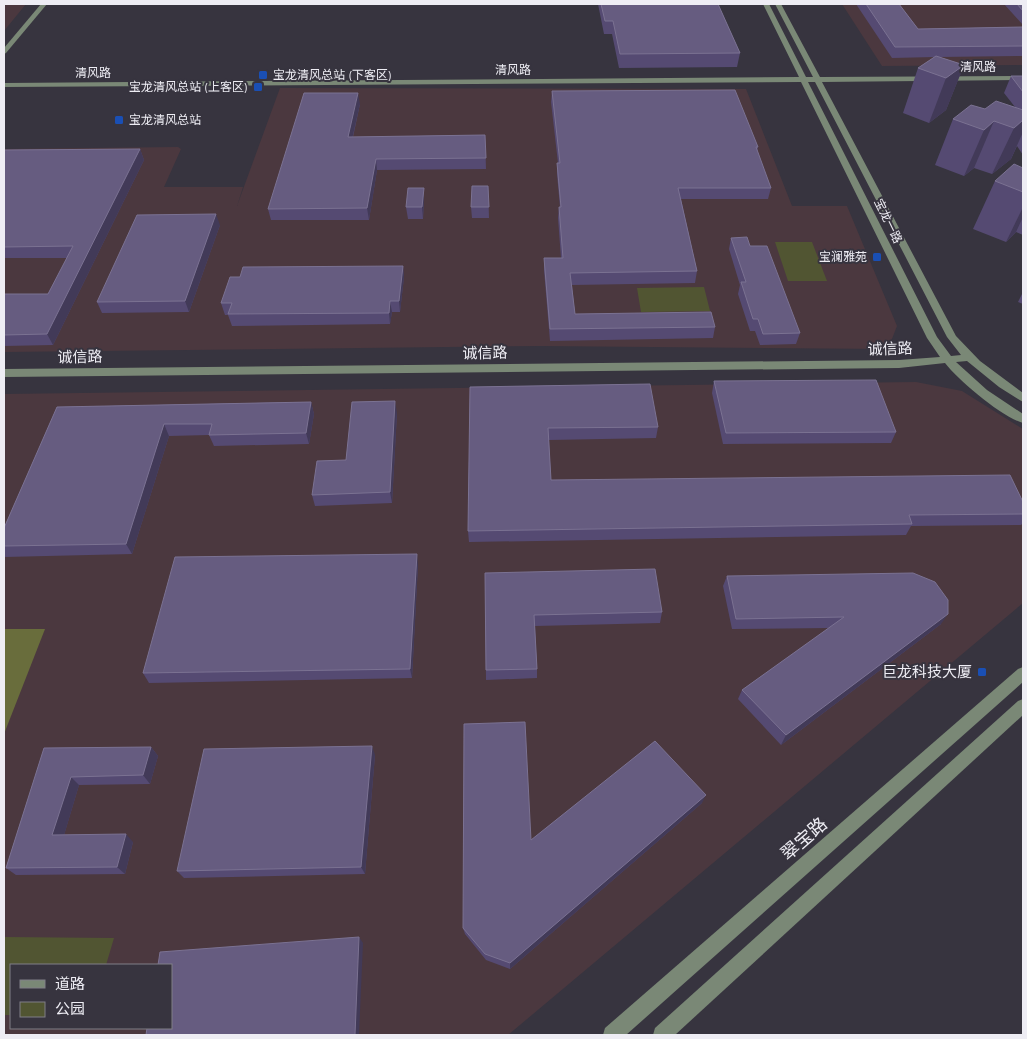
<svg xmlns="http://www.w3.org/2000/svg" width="1027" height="1039" font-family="Montserrat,'Noto Sans SC',sans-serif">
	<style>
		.industrial { fill: #4b383f; fill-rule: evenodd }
		.green { fill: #515532 }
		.forest { fill: #696d3c }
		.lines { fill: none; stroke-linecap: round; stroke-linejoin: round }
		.minor { fill: #7a8876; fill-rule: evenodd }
		.wall { fill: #554a72 }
		.shaded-wall { fill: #423a58 }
		.building { fill: #665c80; stroke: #7b7292 }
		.transit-dot { fill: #1a4fb4; stroke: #37343f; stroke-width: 2 }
		.labels { text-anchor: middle; stroke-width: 4; stroke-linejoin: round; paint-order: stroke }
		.far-street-label { font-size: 12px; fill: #eeedf4; stroke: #37343f }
		.far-poi-label { font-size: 12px; fill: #eeedf4; stroke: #37343f; text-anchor: start }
		.street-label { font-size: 15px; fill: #eeedf4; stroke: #37343f }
		.poi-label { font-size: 15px; fill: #eeedf4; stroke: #37343f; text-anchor: end }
		.near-street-label { font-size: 18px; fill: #eeedf4; stroke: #37343f }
	</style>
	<rect width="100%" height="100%" fill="#37343f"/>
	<g class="industrial">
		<path d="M4,4H26L4,31Z"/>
		<path d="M842,4H1023V65L882,66Z"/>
		<path d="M280,88L746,89L792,206H847L897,326L888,349L541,346L4,352V149L178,147L181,149L164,187H243L237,206Z"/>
		<path d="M916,382L962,391L1023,429V603L508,1035H4V394ZM11,965H171V1028H11Z"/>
	</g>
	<g class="green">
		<path d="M775,242H812L827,281H788Z"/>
		<path d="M704,287L710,311L641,312L637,288Z"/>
		<path d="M4,937L114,938L106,965H11V1015H4Z"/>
	</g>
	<path class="forest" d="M4,629H45L4,734Z"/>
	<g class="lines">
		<g class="minor">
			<path d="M41,4H47L6,53L4,54V48Z"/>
			<path d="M763,4H769L806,77H813L775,4H781L820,77L1023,76V80L822,82L956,336L980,361L1023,393V402L999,387L967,361L956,362L987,390L1023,414V423C1002,417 959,381 945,363L899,368L4,377V369L899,360L940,357L927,338L801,82L4,87V83L799,77ZM808,82H815L947,337L961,355L951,356L937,337Z"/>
			<path d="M1023,667V682L626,1035H603L605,1028L1018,669Z"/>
			<path d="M1023,699V715L675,1035H653L655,1028L1018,701Z"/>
		</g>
	</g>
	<g class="wall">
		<path d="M598,4H718L740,53L737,67L619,68L612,34H604Z"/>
		<path d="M856,4H899L918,29L1023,27V56L939,57L964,65L946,110L929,123L903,113L918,68L935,57L892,58Z"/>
		<path d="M1004,4H1023V25Z"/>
		<path d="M1011,76H1023V155L1017,146L1011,159L992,174L974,168L964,176L935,165L953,119L985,109L1015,107L1004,93Z"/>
		<path d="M552,91L758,147L757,151L771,188L768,199H681L697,271L695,283L572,285L575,314L715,327L713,338L550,341L544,270V258H561L558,218L559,207H560L557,174V163H558L551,102Z"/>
		<path d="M360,104L353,137L485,135L486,169L377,170L369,220H271L268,209Z"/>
		<path d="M140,149L144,160L53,345L4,346V294H48L67,258H4V150Z"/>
		<path d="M1023,168V235L1016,232L1006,242L973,229L995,181Z"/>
		<path d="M488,186L489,218H472L471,207Z"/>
		<path d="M424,188V199L423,219H408L406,207Z"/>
		<path d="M220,225L189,312L102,313L97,302Z"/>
		<path d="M731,238L750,246L800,333L796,344L760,345L755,331H750L738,294L740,285L729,249Z"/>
		<path d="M403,266L404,277L400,312H392L390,324L232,326L228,315H225L221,303L240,277Z"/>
		<path d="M1023,292V304L1018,302Z"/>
		<path d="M714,381L896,432L891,443L723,444L712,393Z"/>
		<path d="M470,387L658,427L656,438L549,440L551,480L1023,502V523L1021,525L911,526L906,535L469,542L468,531Z"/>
		<path d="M311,402L314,414L309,444L214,446L209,435L169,436L132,554L4,557V528L57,407Z"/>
		<path d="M397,413L392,503L315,506L312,495L346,460Z"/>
		<path d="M418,564L412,678L149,683L143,673Z"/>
		<path d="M485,573L662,612L660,623L535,626L537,669V678L486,680Z"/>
		<path d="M727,576L941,624L781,745L738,699L742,690L829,628L732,629L723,586Z"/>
		<path d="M151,747L158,756L150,784L79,785L64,835L133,842L125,874L16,875L6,868L44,748Z"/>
		<path d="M375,755L365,874L184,878L177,871Z"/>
		<path d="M702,803L510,969L486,960L465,934L463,928L531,840Z"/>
	</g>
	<g class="shaded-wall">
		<path d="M964,65L946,110L929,123L946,78Z"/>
		<path d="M358,93L360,104L350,148L348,137Z"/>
		<path d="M1023,120V132L1011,159L992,174L1014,128Z"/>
		<path d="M994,121L974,168L964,176L984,130Z"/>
		<path d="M140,149L144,160L53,345L47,334Z"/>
		<path d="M376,159L377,170L369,220L367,208Z"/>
		<path d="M424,188V199L423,219L422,207Z"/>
		<path d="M1023,207V217L1016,232L1006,242Z"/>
		<path d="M216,214L220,225L189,312L185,301Z"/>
		<path d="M403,266L404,277L400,312L399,301Z"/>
		<path d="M390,301L392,312L390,324L389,313Z"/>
		<path d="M395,401L397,413L392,503L390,492Z"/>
		<path d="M311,402L314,414L309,444L306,433Z"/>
		<path d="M164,424L169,436L132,554L126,544Z"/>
		<path d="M417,554L418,564L412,678L410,669Z"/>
		<path d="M948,614L941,624L781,745L786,735Z"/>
		<path d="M372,746L375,755L365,874L361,867Z"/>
		<path d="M151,747L158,756L150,784L143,775Z"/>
		<path d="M71,777L79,785L62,842L52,835Z"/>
		<path d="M706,795L702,803L510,969V963Z"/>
		<path d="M126,834L133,842L125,874L117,867Z"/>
		<path d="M359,937L363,943L359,1035H355Z"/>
	</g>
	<g class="building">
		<path d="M601,4H718L740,53L620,54L613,21H605Z"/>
		<path d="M866,4H899L918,29L1023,27V46L895,47Z"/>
		<path d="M1017,4H1023V11Z"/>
		<path d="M936,56L964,65L946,78L918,68Z"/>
		<path d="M1011,76H1023V92Z"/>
		<path d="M735,90L758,147H756L771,188H678L697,271L570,273L575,314L711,312L715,327L550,329L544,258H563L559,207H561L557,163H560L552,91Z"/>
		<path d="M304,93H358L348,137L485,135L486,158L376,159L367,208L268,209Z"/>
		<path d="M996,101L1023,110V120L1014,128L994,121L984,130L953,119L971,105L985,109Z"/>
		<path d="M140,149L47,334L4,335V294H48L73,246L4,247V150Z"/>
		<path d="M1014,164L1023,168V192L995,181Z"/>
		<path d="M472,186H488L489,207H471Z"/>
		<path d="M408,188H424L422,207H406Z"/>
		<path d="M216,214L185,301L97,302L137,215Z"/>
		<path d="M747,237L750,246H767L800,333L763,334L758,319H753L741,282H746L731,238Z"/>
		<path d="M403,266L399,301H390L389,313L228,314L232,303H221L230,277H240L243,267Z"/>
		<path d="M876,380L896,432L726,433L714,381Z"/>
		<path d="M650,384L658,427L548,428L551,480L1010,475L1023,502V514L909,515L912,524L468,531L470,387Z"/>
		<path d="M395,401L390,492L312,495L317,461L346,460L352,402Z"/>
		<path d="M311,402L306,433L209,435L212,424H164L126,544L4,546V528L57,407Z"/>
		<path d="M417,554L410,669L143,673L175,557Z"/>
		<path d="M655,569L662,612L534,615L537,669L486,670L485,573Z"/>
		<path d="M913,573L935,582L948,600V614L786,735L742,690L844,617L736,619L727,576Z"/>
		<path d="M525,722L531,840L655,741L706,795L510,963L485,954L463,928L464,724Z"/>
		<path d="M372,746L361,867L177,871L204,749Z"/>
		<path d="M151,747L143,775L71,777L52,835L126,834L117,867L6,868L44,748Z"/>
		<path d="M359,937L355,1035H146L147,1028H171V965H158L160,952Z"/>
	</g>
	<g class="transit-dot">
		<rect x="258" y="70" width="10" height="10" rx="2.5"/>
		<rect x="253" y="82" width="10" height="10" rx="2.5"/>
		<rect x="114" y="115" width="10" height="10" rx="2.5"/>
		<rect x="872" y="252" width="10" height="10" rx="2.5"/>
		<rect x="977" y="667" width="10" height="10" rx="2.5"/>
	</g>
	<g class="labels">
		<g class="far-street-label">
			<text x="978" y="71">清风路</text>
			<text x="513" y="74">清风路</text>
			<text x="93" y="77">清风路</text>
			<text transform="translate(888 221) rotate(64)" y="4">宝龙一路</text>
		</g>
		<g class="far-poi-label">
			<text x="273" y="79">宝龙清风总站 (下客区)</text>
			<text x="248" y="91" text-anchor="end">宝龙清风总站 (上客区)</text>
			<text x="129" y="124">宝龙清风总站</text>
			<text x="867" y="261" text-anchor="end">宝澜雅苑</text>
		</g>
		<g class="street-label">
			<text transform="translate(890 349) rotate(-2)" y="5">诚信路</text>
			<text transform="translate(485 353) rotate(-1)" y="5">诚信路</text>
			<text transform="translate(80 357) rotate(-1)" y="5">诚信路</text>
		</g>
		<g class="poi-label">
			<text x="972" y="677">巨龙科技大厦</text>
		</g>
		<g class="near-street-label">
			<text transform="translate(804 839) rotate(-41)" y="6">翠宝路</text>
		</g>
	</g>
	<rect width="1027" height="1039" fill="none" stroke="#eeedf4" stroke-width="10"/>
	<rect x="10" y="964" width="162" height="65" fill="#37343f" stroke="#807e87"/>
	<rect x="20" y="980" width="25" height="8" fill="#7a8876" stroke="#807e87"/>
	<text x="55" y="989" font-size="15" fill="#eeedf4">道路</text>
	<rect x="20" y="1002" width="25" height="15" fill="#515532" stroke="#807e87"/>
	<text x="55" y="1014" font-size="15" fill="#eeedf4">公园</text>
</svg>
